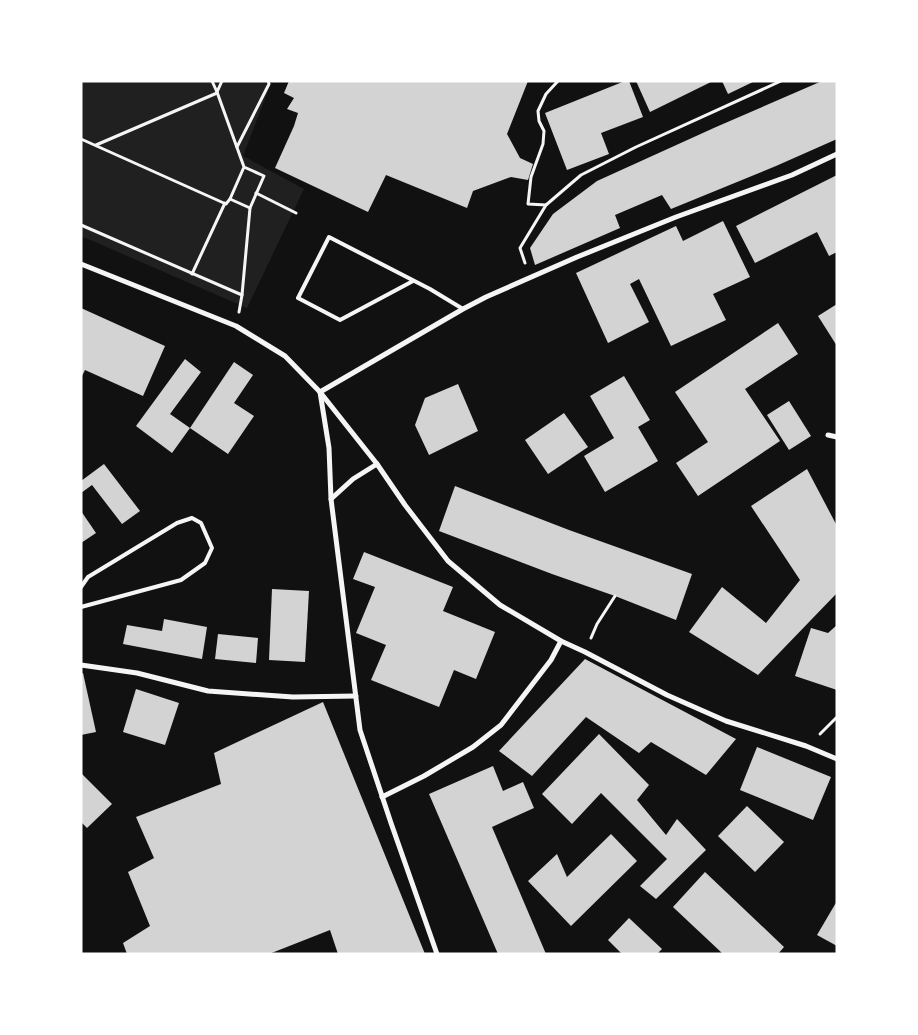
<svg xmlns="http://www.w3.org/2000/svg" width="918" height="1035" font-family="'PT Sans Narrow',sans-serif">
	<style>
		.green { fill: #202020 }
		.building { fill: #d3d3d3 }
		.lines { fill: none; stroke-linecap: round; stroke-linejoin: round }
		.path { stroke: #f5f5f5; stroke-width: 3 }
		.service { stroke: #f5f5f5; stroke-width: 4 }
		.minor { stroke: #f5f5f5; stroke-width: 5 }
	</style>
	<rect width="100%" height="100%" fill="#111"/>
	<path class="green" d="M81,81H265L268,91L243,156L304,189L247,308L81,236Z"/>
	<g class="building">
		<path d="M289,81H528L507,134L520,158L533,164L528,180L511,177L473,191L467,208L386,175L368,212L275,168L294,126L298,113L287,109L294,98L284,93Z"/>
		<path d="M625,81H629L643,117L601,133L609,154L567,170L545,113Z"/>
		<path d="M636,81H713L650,112Z"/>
		<path d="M722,81H755L728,94Z"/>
		<path d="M822,81H837V139L776,166L671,209L662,195L615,215L620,228L535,265L530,248L553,214L597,181L716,127Z"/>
		<path d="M837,175V252L829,256L817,232L755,263L736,226Z"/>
		<path d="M723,221L750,277L713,294L726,320L671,346L639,279L630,284L649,322L608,343L576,273L676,226L683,241Z"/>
		<path d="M837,304V346L818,316Z"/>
		<path d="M81,308L165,346L143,396L85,370L81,378Z"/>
		<path d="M778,323L798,354L745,389L780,441L698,496L676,463L708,442L675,392Z"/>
		<path d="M185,359L201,372L170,414L190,428L172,453L136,426Z"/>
		<path d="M234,362L253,375L234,403L254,416L228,454L190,428Z"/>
		<path d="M624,376L650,420L638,427L658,461L605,492L584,456L614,438L590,396Z"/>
		<path d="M458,384L478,431L429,455L415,425L425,398Z"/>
		<path d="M789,401L811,436L789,450L767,415Z"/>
		<path d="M564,413L588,447L548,474L525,440Z"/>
		<path d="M104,464L140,511L122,524L92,485L81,493V481Z"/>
		<path d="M807,469L837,526V593L758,675L689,632L722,587L766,623L800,580L751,506Z"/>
		<path d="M455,486L569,530L692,574L676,620L615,596L552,574L439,531Z"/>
		<path d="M81,511L96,533L81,543Z"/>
		<path d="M364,552L453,587L443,611L495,632L476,679L454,670L439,707L371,680L386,645L356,633L375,587L353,579Z"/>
		<path d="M272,589L309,591L305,662L269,660Z"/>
		<path d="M164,619L207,627L202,659L123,644L127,625L162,631Z"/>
		<path d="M837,625V690L795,676L811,628L828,633Z"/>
		<path d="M218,634L258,638L256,663L215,659Z"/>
		<path d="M585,659L736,739L706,775L651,742L639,753L586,717L532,776L499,751Z"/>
		<path d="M83,673L96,732L81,735V674Z"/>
		<path d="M136,689L179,703L165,745L123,732Z"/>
		<path d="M323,702L425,954H338L330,930L269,954H127L123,943L150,926L128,872L154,858L136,817L221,784L214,753Z"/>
		<path d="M599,734L649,785L637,800L666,835L677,819L706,850L656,899L640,886L667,859L601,793L572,824L542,794Z"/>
		<path d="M757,747L831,777L813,820L740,790Z"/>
		<path d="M493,766L503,791L523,782L534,808L492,827L546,954H498L429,794Z"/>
		<path d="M81,773L112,804L87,828L81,822Z"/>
		<path d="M747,806L784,842L755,872L718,836Z"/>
		<path d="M611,834L637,861L571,926L528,881L557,854L567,877Z"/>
		<path d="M705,872L784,947L778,954H723L673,907Z"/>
		<path d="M837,901V946L817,935Z"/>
		<path d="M629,918L662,949L657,954H622L608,940Z"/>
	</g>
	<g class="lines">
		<g class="path">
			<path d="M212,81L217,92L244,167L264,176L250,208L230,199L244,167"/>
			<path d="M217,92L222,81"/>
			<path d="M81,139L226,204L230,199"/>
			<path d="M96,145L217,93"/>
			<path d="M237,147L269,84L268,81"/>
			<path d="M256,193L296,213"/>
			<path d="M546,205L581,175L636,147L781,81"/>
			<path d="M81,225L242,295"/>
			<path d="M525,263L520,248L546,205L528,204L531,177L543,144L544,131L539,121L538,111L546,94L558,81"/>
			<path d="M192,274L225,203"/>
			<path d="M239,312L242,295L250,208"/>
			<path d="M591,638L597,624L615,596"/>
			<path d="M820,734L837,717"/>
		</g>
		<g class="service">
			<path d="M413,281L340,320L298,298L329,237L430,289L463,309"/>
			<path d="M81,587L88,577L177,523L192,518L201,523L212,548L205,563L181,580L81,607"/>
		</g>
		<g class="minor">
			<path d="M81,264L236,326L285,356L320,392L377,464L405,505L448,561L500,605L561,641L585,652L667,695L726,721L806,746L837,759"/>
			<path d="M320,392L329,448L331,499L360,730L391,823L437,954"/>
			<path d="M320,392L463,309L486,297L577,257L676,217L792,175L837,154"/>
			<path d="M828,435L837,437"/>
			<path d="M331,499L353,479L377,464"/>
			<path d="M81,665L137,673L208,691L293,697L356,696"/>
			<path d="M382,797L424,776L473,747L501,725L551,660L561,641"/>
		</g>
	</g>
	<rect width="918" height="1035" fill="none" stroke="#ffffff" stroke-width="165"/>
</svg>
